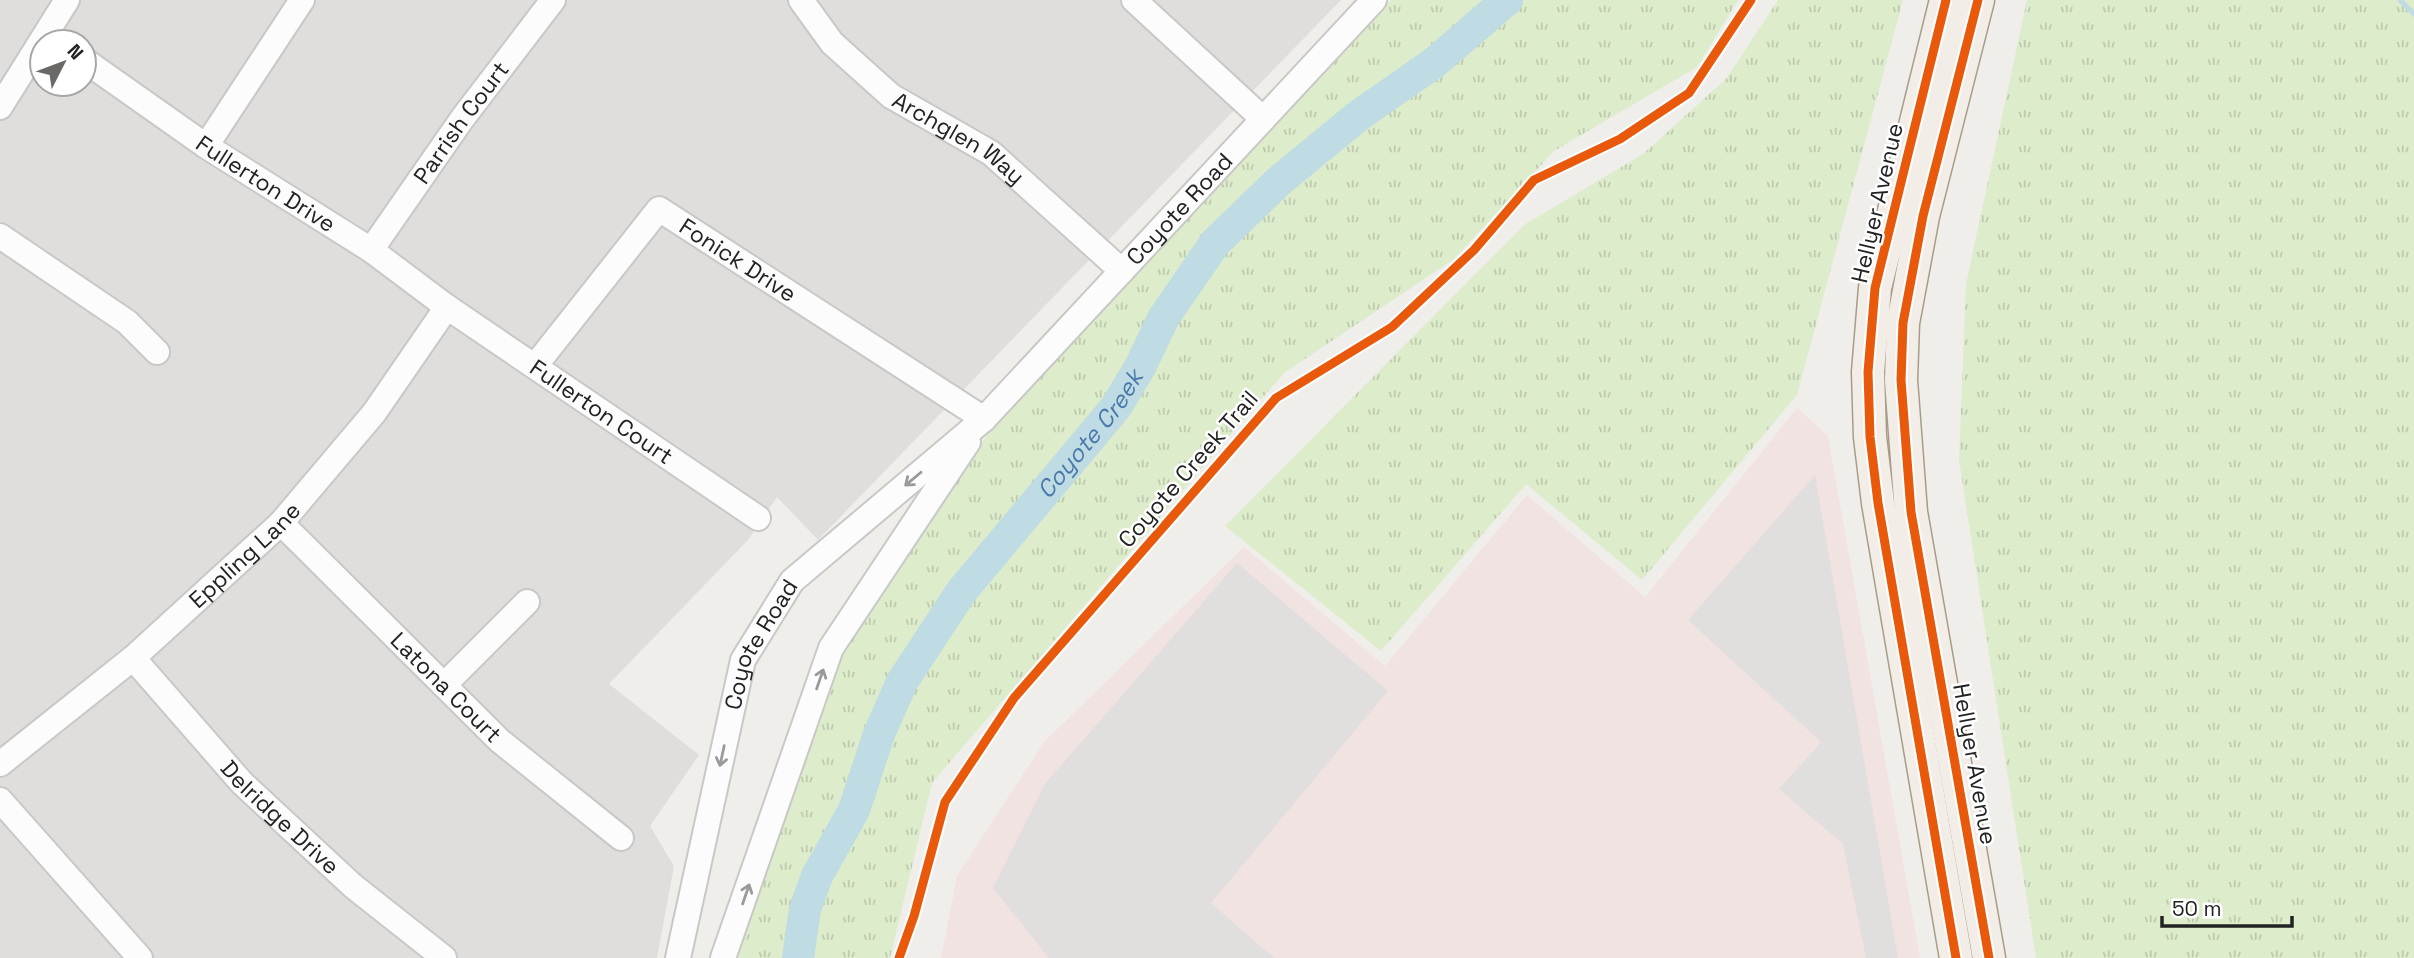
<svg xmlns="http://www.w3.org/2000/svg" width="2414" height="958" font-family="'Space Grotesk',sans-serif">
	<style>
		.residential { fill: #dfdedc; fill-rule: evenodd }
		.commercial { fill: #f1e3e1 }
		.grass { fill: url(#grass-tufts) }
		.parking { fill: #e0dfde }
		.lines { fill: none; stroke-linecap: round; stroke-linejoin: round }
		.stream { stroke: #bfdbe3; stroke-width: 5 }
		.river { stroke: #bfdbe3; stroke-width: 32 }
		.minor-casing { stroke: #c9c8c7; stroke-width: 28 }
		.major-casing { stroke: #a79c86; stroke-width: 35 }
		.minor { stroke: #fdfcfc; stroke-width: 24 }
		.major { stroke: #f3ede7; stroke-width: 32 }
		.cycleway-casing { stroke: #fff; stroke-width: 13 }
		.cycleway { stroke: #e8590c; stroke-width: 9 }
		.oneway { stroke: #9a9a9a }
		.labels { text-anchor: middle; stroke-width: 5; stroke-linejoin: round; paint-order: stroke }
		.street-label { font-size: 23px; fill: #222; stroke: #fff }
		.water-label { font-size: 24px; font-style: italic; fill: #4a7aab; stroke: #fff }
	</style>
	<defs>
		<pattern id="grass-tufts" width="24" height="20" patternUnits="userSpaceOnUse" patternTransform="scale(1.75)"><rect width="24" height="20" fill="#ddeccb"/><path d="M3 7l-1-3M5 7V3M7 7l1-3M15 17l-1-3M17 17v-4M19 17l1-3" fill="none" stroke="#bdcaae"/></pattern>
	</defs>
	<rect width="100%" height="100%" fill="#f0eeeb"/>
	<path class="residential" d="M0,0H1341L818,540L777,497L748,540L609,684L699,755L650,826L674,866L657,958H0ZM42,42H84V84H42Z"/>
	<path class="commercial" d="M1797,408L1828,436L1920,958H941L957,876L1044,742L1244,547L1385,666L1527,495L1645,597Z"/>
	<g class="grass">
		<path d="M1391,0H1738L1697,67L1554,151L1454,259L1284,373L932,783L890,958H732L840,657L995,423Z"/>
		<path d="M1778,0H1903L1797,395L1642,580L1526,484L1381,651L1225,526L1524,225L1643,154L1726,79Z"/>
		<path d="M2027,0H2414V958H2036L1959,460L1966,284Z"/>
	</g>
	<g class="parking">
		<path d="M1815,475L1898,958H1866L1843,844L1779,789L1821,742L1688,620Z"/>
		<path d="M1237,563L1388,691L1211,903L1274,958H1049L993,888L1045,784Z"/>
	</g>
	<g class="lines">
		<path class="stream" d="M2400,0L2414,14"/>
		<path class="river" id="s1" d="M798,958L805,909L817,876L854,810L879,734L902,682L961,592L1116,407L1140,367L1164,317L1215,243L1278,182L1358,116L1434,63L1507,0"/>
		<defs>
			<g id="minor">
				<path id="s2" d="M801,0L832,43L891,96L991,153L1122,271"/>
				<path d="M1134,0L1263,119"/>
				<path id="s3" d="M84,60L206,146L371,250L447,307L758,518"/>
				<path d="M0,107L67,0"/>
				<path d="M206,146L302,0"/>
				<path d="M0,236L127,322L157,352"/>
				<path id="s4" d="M371,250L462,119L553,0"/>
				<path id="s5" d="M535,366L659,209L984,419"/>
				<path id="s6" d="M281,523L500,741L621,838"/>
				<path id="s7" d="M133,658L242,783L353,886L444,958"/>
				<path d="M444,685L527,602"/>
				<path id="s8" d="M0,764L133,658L281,523L374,413L447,307"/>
				<path d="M0,800L140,958"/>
				<path id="s9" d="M678,958L743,660L792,581L984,419L1374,0"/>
				<path d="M723,958L831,648L968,442"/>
			</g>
			<g id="major">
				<path d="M1946,0L1875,288L1868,372L1870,437L1878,503L1956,958"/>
				<path d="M1978,0L1923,216L1903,323L1901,380L1911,512L1989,958"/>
			</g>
		</defs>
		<use href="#minor" class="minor-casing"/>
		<use href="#major" class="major-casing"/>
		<use href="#minor" class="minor"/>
		<use href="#major" class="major"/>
		<defs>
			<g id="cycleway">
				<path d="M1946,0L1875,288L1868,372L1870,437L1878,503L1956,958"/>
				<path d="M1978,0L1923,216L1903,323L1901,380L1911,512L1989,958"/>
				<path d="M899,958L914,916L945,802L1014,698L1276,398L1392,327L1474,250L1534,180L1620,139L1689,93L1751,0"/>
			</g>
		</defs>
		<use href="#cycleway" class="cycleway-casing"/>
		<use href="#cycleway" class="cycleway"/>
	</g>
	<defs><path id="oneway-shaft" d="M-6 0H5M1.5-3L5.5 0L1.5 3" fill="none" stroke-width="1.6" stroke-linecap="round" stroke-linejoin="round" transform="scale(1.75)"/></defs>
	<g class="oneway">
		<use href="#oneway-shaft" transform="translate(913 479) rotate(140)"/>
		<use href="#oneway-shaft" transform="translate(820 679) rotate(-71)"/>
		<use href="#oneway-shaft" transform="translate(722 756) rotate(102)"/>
		<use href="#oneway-shaft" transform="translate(746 894) rotate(-71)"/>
	</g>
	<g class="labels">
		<g class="street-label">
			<text dy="8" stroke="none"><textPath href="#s4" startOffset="156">Parrish Court</textPath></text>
			<text dy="8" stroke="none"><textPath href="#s2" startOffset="212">Archglen Way</textPath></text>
			<text dy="8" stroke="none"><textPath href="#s3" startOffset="220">Fullerton Drive</textPath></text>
			<text transform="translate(1877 203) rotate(-77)" y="8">Hellyer Avenue</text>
			<text dy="8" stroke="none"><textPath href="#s9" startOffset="936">Coyote Road</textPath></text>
			<text dy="8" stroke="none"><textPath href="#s5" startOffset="294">Fonick Drive</textPath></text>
			<text dy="8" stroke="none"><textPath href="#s3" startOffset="626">Fullerton Court</textPath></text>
			<text transform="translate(1188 469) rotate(-49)" y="8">Coyote Creek Trail</text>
			<text dy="8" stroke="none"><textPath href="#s8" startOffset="322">Eppling Lane</textPath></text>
			<text dy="8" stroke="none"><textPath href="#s9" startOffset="326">Coyote Road</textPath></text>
			<text dy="8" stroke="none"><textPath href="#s6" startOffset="233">Latona Court</textPath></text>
			<text transform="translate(1975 764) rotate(80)" y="8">Hellyer Avenue</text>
			<text dy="8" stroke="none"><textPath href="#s7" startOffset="217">Delridge Drive</textPath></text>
		</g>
		<g class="water-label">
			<text dy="8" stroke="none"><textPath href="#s1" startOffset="609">Coyote Creek</textPath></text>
		</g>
	</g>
	<g transform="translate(63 63) rotate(48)"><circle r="33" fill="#ffffff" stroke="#a7a7a7" stroke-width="2"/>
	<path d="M0-5L12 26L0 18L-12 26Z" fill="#6a6968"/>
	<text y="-10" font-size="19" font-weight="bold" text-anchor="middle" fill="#222222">N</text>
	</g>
	<path d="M2162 916v10h130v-10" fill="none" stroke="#222222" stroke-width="3.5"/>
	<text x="2172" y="916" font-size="21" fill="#222222" stroke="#ffffff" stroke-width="5" paint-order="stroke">50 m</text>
</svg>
